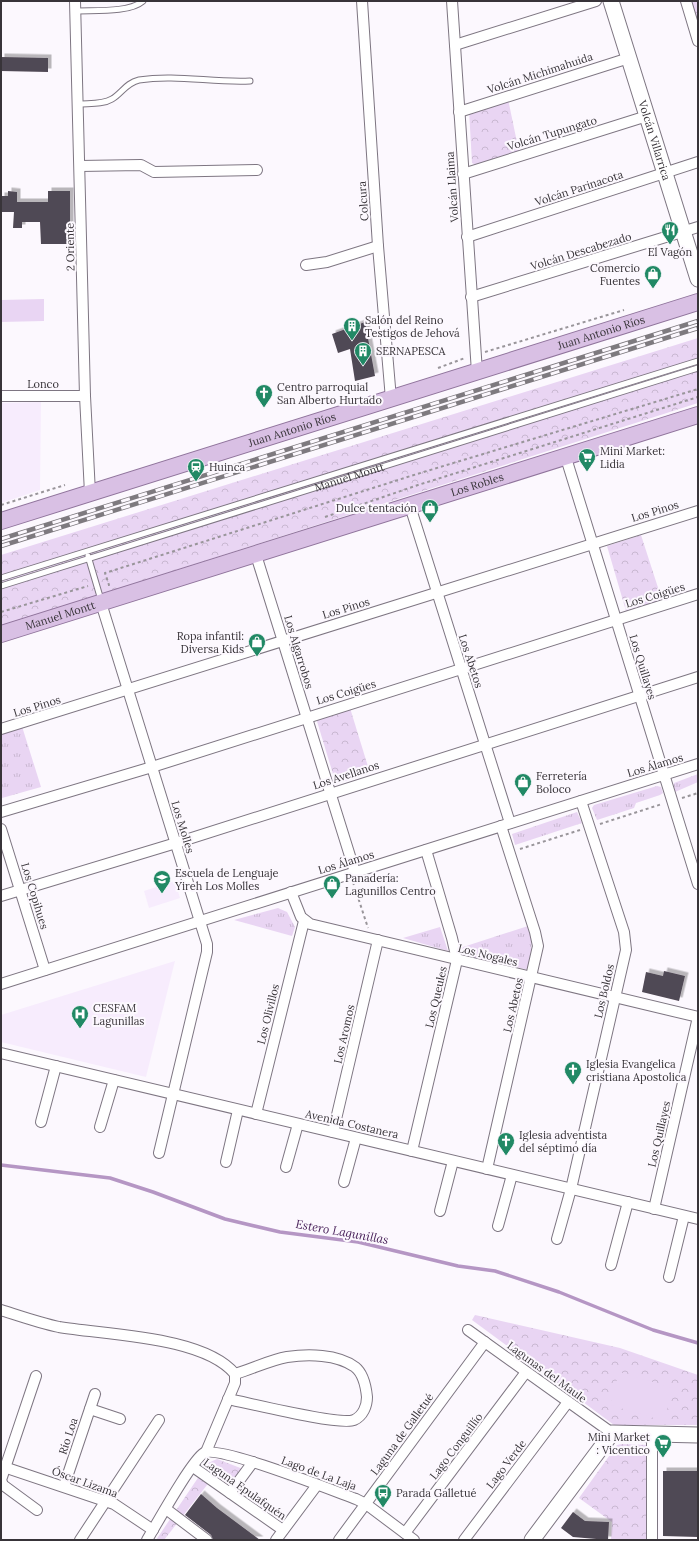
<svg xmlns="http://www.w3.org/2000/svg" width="699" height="1541" font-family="Lora,serif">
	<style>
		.built { fill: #f7ecfd }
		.grass { fill: url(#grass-tufts) }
		.forest { fill: url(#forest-crowns) }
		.garden { fill: #e9d5f3 }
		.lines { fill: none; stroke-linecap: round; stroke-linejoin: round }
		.stream { stroke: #b596c4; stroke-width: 3.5 }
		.building { fill: #504854; filter: url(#shadow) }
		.lane-casing { stroke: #7e7682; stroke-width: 7 }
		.street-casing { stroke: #7e7682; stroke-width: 12 }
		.secondary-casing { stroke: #7e7682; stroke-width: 17 }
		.primary-casing { stroke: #90749c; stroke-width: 18 }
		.path { stroke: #99959a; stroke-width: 2; stroke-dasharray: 3 3; stroke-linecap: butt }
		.lane { stroke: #fff; stroke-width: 5 }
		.street { stroke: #fff; stroke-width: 10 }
		.secondary { stroke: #fff; stroke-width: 15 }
		.primary { stroke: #d9c0e4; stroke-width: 16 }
		.rail-casing { stroke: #7e7a7f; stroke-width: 4.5 }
		.rail { stroke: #fcf8fe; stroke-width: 3; stroke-dasharray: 9; stroke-linecap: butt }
		.labels { text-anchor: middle; stroke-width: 4; stroke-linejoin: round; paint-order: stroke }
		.street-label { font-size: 11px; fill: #383439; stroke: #fcf8fe }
		.poi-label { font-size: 11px; fill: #383439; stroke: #fcf8fe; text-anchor: start }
		.water-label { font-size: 12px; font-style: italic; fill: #482159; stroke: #fcf8fe }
	</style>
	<defs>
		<pattern id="grass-tufts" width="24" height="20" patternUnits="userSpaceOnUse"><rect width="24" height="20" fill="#e9d5f3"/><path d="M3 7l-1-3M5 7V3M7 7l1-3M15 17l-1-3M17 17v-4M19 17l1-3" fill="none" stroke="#c9b7d1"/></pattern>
		<pattern id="forest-crowns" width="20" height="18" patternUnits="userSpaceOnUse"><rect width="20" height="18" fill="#e9d5f3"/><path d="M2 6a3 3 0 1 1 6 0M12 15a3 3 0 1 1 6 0" fill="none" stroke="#c9b7d1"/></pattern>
		<filter id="shadow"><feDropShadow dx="3.5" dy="-3.5" stdDeviation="0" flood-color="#0004"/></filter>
	</defs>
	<rect width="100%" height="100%" fill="#fcf8fe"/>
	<g class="built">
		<path d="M41,402L40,490L1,503V403Z"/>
		<path d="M175,881L180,898L149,908L144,891Z"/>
		<path d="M175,961L146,1077L1,1042V1015Z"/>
	</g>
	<g class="grass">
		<path d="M20,720L41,787L2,798L1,725Z"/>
		<path d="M698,774V782L675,792L673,790L674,783Z"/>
		<path d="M657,786L661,787L663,793L660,795L636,803L634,808L597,820L592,808L594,805Z"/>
		<path d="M577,812L582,823L515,845L512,834Z"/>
		<path d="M278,908L287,912L295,927L292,936L234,920Z"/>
		<path d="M528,926L532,940L529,970L462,955L460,948Z"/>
		<path d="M440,927L448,951L403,938Z"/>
	</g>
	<g class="forest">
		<path d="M691,1H698V24Z"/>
		<path d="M508,99L519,152L478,166L472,163L469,110Z"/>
		<path d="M698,338V403L1,626V555Z"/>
		<path d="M641,535L662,600L626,611L607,546Z"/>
		<path d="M350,708L370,773L336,784L316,718Z"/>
		<path d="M475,1315L620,1348L698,1375V1425H614L472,1320Z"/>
		<path d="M622,1444L648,1445L647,1540H611L612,1522L579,1498L617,1445Z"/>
		<path d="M217,1459L243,1469L231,1486H228L214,1476L164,1540H156L208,1463Z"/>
	</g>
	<g class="garden">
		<path d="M44,299V321L1,322V300Z"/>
		<path d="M619,1372L673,1388L664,1421L610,1405Z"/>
	</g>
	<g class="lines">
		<path class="stream" d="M1,1165L110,1178L153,1192L225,1219L280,1232L358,1242L458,1266L495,1271L559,1292L653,1330L698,1343"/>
	</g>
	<g class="building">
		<path d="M1,57L48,58V72L1,71Z"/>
		<path d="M8,191L17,192V202H48V191H70V244H41L40,222H22V228H13L14,212H1V196H8Z"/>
		<path d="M365,322L375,376L355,381L350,349L338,353L332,334Z"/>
		<path d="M664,971L685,976L679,1001L642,992L646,972L663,976Z"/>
		<path d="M663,1471H698V1537L663,1536Z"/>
		<path d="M201,1494L217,1508L260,1540H213L211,1535L185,1515Z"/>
		<path d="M573,1512L585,1521L609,1522L608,1540L573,1537L561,1528Z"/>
	</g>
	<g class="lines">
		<defs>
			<g id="lane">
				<path d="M76,11C94,10 129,13 143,1"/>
				<path d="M78,104C89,103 102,105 112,99C122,93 126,83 139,80C176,74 213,83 250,81"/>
				<path d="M88,556L101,600"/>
				<path d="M1,578L698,361"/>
				<path id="s1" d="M1,586L698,368"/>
			</g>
			<g id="street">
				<path d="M75,1L85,396L90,493"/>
				<path d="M362,1L378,246L391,399"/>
				<path d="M452,1L477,372"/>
				<path d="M686,1L698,41"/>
				<path d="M455,45L596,1"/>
				<path d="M459,112L629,58"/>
				<path d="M80,166L141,165L154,172L257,170"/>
				<path d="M463,174L647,116"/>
				<path d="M467,237L698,162"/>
				<path d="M306,265L327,262L378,246"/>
				<path d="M471,297L698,227"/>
				<path d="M1,396H85"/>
				<path d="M566,458L698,884"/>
				<path d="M410,506L510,823"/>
				<path d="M256,555L355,872"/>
				<path d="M101,603L207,944V952L159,1153"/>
				<path d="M1,729L698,511"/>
				<path d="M1,812L152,767L698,594"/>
				<path d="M1,829L45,970"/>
				<path d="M291,892L301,917L310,924L698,1017"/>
				<path d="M1,896L176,843L698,677"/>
				<path d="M1,984L698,764"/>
				<path d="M1,1053L698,1219"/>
				<path d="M256,1114L304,921"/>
				<path d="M41,1122L56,1066"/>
				<path d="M100,1127L114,1080"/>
				<path d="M333,1132L378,940"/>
				<path d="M412,1151L457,960L452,938L426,850"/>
				<path d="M226,1162L238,1110"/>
				<path d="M286,1167L298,1124"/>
				<path d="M487,1169L538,946L535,932L501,826"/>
				<path d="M344,1182L356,1138"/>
				<path d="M654,1209L698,1017"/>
				<path d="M440,1211L453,1161"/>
				<path d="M498,1226L512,1175"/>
				<path d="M557,1239L571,1189L626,950L624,932L581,801"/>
				<path d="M611,1265L628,1202"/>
				<path d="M669,1277L684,1216"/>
				<path d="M1,1310C20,1316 40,1323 59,1327C106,1335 204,1336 235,1374V1383L206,1452"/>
				<path d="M468,1330L612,1433"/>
				<path d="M36,1376L1,1480L3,1485L37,1510"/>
				<path d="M228,1399C249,1403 340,1426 354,1420C363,1416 367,1406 367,1397C366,1387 364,1374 355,1367C337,1354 308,1354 287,1357C270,1360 252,1369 235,1374"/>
				<path d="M90,1409L120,1419"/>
				<path d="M652,1434V1540"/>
				<path d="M1,1466L114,1504L153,1530"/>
				<path d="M193,1467L283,1530"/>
				<path d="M64,1486L95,1394"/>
				<path d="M230,1493L253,1462"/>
				<path d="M166,1509L207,1540"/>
				<path d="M405,1533L526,1372"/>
				<path d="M80,1540L159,1420"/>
				<path d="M147,1540C156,1525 192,1460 204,1453C218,1445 334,1491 356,1499L366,1504L414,1540"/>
				<path d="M276,1540L317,1485"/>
				<path d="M339,1540L485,1342"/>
				<path d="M464,1540L568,1402"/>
			</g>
			<g id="secondary">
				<path id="s2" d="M611,1L698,279"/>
				<path d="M532,1540L612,1433L698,1435"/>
			</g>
			<g id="primary">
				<path id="s3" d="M1,521L698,302"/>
				<path id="s4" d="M1,634L698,415"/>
			</g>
		</defs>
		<use href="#lane" class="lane-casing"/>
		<use href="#street" class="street-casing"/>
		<use href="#secondary" class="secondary-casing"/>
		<use href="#primary" class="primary-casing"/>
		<g class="path">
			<path d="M485,352L624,310"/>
			<path d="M438,368L465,358"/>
			<path d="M1,505L65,485"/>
			<path d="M325,517L418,485L698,397"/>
			<path d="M108,585H109L105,573L417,474L698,389"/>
			<path d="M1,612L88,586"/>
			<path d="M682,798L698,793"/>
			<path d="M600,824L662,804"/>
			<path d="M520,849L580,830"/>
			<path d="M353,882L368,928"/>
		</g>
		<use href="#lane" class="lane"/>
		<use href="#street" class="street"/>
		<use href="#secondary" class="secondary"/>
		<use href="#primary" class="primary"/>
		<defs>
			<g id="rail">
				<path d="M1,539L698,321"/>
				<path d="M1,546L698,328"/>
			</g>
		</defs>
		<use href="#rail" class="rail-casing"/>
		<use href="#rail" class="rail"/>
	</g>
	<defs>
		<symbol id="restaurant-pin" viewBox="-11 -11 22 30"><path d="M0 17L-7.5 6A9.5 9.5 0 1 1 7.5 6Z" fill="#218965" stroke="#fcf8fe"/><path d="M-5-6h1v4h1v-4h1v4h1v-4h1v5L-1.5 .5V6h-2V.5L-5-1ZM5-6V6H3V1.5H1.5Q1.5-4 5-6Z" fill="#fff"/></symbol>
		<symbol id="shop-pin" viewBox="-11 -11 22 30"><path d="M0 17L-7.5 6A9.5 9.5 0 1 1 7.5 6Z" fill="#218965" stroke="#fcf8fe"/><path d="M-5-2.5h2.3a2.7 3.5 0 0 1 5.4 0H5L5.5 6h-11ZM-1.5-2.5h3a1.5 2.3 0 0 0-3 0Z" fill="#fff"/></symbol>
		<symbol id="building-pin" viewBox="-11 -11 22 30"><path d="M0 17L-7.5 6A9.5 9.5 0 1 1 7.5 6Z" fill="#218965" stroke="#fcf8fe"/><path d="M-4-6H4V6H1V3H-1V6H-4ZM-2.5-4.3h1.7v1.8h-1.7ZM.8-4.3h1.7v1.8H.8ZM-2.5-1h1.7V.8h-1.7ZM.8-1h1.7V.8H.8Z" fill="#fff"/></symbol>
		<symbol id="church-pin" viewBox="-11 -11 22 30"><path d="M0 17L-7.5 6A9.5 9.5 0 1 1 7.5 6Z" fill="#218965" stroke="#fcf8fe"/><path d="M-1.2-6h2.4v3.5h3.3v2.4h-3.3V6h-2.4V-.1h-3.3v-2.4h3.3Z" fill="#fff"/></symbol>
		<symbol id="supermarket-pin" viewBox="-11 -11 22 30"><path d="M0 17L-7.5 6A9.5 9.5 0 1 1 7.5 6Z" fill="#218965" stroke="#fcf8fe"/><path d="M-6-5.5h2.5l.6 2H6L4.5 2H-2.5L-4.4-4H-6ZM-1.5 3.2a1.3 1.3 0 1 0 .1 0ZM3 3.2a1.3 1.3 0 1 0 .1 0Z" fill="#fff"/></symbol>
		<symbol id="station-pin" viewBox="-11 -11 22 30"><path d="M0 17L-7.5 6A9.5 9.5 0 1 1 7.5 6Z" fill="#218965" stroke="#fcf8fe"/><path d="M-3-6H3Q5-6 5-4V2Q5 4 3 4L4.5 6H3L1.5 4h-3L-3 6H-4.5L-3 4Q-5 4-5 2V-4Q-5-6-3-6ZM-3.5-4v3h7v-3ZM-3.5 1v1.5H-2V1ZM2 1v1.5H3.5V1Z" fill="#fff"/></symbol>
		<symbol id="school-pin" viewBox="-11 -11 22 30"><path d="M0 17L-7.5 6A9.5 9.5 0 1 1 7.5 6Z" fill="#218965" stroke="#fcf8fe"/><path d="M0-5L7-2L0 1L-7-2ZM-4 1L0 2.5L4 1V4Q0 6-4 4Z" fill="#fff"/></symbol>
		<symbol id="hospital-pin" viewBox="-11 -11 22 30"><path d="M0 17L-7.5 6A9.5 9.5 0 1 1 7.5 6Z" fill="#218965" stroke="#fcf8fe"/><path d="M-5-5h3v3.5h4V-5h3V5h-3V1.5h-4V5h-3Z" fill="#fff"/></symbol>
		<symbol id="bus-pin" viewBox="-11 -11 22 30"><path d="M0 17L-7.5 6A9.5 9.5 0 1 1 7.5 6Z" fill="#218965" stroke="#fcf8fe"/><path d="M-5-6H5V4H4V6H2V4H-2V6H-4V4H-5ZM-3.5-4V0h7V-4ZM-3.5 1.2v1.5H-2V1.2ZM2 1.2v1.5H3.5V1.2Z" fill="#fff"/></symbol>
	</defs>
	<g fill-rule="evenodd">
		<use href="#restaurant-pin" x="660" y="220" width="20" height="27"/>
		<use href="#shop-pin" x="643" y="264" width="20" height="27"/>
		<use href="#building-pin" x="342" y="316" width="20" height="27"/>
		<use href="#building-pin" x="353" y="341" width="20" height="27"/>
		<use href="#church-pin" x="254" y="383" width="20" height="27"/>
		<use href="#supermarket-pin" x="577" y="447" width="20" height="27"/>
		<use href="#station-pin" x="186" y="457" width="20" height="27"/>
		<use href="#shop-pin" x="420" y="498" width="20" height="27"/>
		<use href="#shop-pin" x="247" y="632" width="20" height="27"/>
		<use href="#shop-pin" x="513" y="772" width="20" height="27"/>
		<use href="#school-pin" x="152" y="869" width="20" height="27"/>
		<use href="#shop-pin" x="322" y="874" width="20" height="27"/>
		<use href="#hospital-pin" x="70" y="1004" width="20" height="27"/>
		<use href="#church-pin" x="563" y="1060" width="20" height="27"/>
		<use href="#church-pin" x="496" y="1131" width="20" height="27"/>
		<use href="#supermarket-pin" x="653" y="1433" width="20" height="27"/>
		<use href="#bus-pin" x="373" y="1483" width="20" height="27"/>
	</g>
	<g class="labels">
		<g class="street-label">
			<text transform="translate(540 73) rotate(-18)" y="4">Volcán Michimahuida</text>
			<text transform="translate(552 133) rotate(-17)" y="4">Volcán Tupungato</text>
			<text dy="4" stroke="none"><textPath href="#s2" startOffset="146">Volcán Villarrica</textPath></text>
			<text transform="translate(452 187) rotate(-94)" y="4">Volcán Llaima</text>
			<text transform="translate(579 188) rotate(-18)" y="4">Volcán Parinacota</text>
			<text transform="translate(363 201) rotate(-94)" y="4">Colcura</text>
			<text transform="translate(70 247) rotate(-91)" y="4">2 Oriente</text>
			<text transform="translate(581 251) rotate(-17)" y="4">Volcán Descabezado</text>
			<text dy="4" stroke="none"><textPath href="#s3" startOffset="629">Juan Antonio Ríos</textPath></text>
			<text x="43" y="388">Lonco</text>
			<text dy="4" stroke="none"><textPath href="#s3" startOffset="305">Juan Antonio Ríos</textPath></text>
			<text dy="4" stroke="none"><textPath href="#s1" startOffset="365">Manuel Montt</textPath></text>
			<text dy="4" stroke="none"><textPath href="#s4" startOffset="499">Los Robles</textPath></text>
			<text transform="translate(655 511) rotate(-17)" y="4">Los Pinos</text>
			<text transform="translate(655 595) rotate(-17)" y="4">Los Coigües</text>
			<text transform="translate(346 608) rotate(-17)" y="4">Los Pinos</text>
			<text dy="4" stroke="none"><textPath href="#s4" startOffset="62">Manuel Montt</textPath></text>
			<text transform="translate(299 652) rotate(73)" y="4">Los Algarrobos</text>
			<text transform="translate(471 661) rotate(72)" y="4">Los Abetos</text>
			<text transform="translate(643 667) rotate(73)" y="4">Los Quillayes</text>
			<text transform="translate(346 692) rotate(-17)" y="4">Los Coigües</text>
			<text transform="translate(37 706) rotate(-17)" y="4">Los Pinos</text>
			<text transform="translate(655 765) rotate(-17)" y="4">Los Álamos</text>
			<text transform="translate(346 775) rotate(-18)" y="4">Los Avellanos</text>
			<text transform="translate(183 827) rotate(73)" y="4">Los Molles</text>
			<text transform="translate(346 862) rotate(-17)" y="4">Los Álamos</text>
			<text transform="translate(35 896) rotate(73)" y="4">Los Copihues</text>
			<text transform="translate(488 955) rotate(14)" y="4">Los Nogales</text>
			<text transform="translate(604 991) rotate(-77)" y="4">Los Boldos</text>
			<text transform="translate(436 997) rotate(-77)" y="4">Los Queules</text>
			<text transform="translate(513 1005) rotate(-77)" y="4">Los Abetos</text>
			<text transform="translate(268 1014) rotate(-76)" y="4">Los Olivillos</text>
			<text transform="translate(344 1034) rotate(-77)" y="4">Los Aromos</text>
			<text transform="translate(352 1124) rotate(13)" y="4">Avenida Costanera</text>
			<text transform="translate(659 1134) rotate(-77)" y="4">Los Quillayes</text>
			<text transform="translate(547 1372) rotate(36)" y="4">Lagunas del Maule</text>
			<text transform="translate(402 1434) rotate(-54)" y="4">Laguna de Galletué</text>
			<text transform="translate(68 1436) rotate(-72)" y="4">Río Loa</text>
			<text transform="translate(456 1446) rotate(-53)" y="4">Lago Conguillío</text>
			<text transform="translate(506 1464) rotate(-53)" y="4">Lago Verde</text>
			<text transform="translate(319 1473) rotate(20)" y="4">Lago de La Laja</text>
			<text transform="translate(85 1482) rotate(20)" y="4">Óscar Lizama</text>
			<text transform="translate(245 1489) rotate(35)" y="4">Laguna Epulafquén</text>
		</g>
		<g class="poi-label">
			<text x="670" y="256" text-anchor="middle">El Vagón</text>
			<text x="640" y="272" text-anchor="end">Comercio<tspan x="640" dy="13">Fuentes</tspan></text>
			<text x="365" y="324">Salón del Reino<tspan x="365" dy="13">Testigos de Jehová</tspan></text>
			<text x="376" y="355">SERNAPESCA</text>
			<text x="277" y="391">Centro parroquial<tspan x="277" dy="13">San Alberto Hurtado</tspan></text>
			<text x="600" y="455">Mini Market:<tspan x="600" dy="13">Lidia</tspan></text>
			<text x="209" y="471">Huinca</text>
			<text x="417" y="512" text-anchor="end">Dulce tentación</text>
			<text x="244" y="640" text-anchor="end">Ropa infantil:<tspan x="244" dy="13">Diversa Kids</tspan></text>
			<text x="536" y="780">Ferretería<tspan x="536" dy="13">Boloco</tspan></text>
			<text x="175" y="877">Escuela de Lenguaje<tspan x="175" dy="13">Yireh Los Molles</tspan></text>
			<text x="345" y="882">Panadería:<tspan x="345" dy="13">Lagunillos Centro</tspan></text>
			<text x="93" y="1012">CESFAM<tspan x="93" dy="13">Lagunillas</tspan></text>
			<text x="586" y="1068">Iglesia Evangelica<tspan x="586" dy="13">cristiana Apostolica</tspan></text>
			<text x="519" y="1139">Iglesia adventista<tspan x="519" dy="13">del séptimo día</tspan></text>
			<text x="650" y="1441" text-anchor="end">Mini Market<tspan x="650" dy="13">: Vicentico</tspan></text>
			<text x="396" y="1497">Parada Galletué</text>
		</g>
		<g class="water-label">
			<text transform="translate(342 1232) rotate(10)" y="4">Estero Lagunillas</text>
		</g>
	</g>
	<rect width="699" height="1541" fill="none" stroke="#383439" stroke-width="4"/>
</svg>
